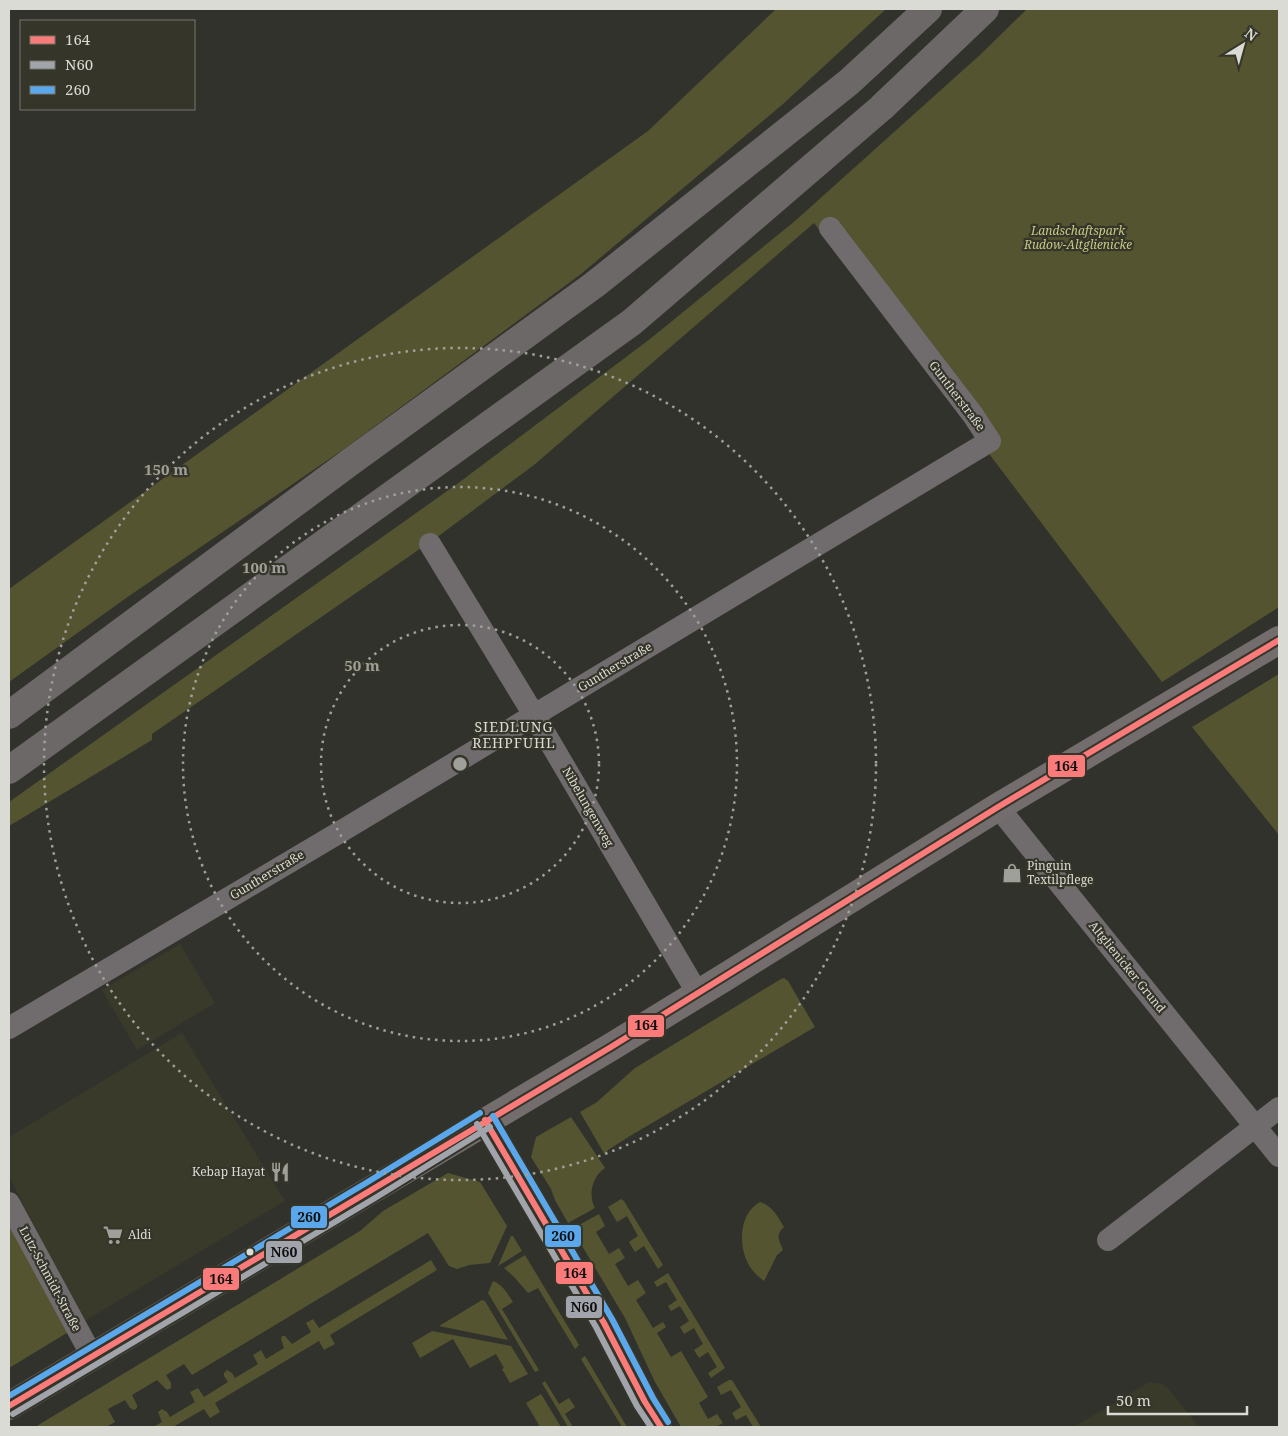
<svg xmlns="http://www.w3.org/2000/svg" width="1288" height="1436" font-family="'Noto Serif',serif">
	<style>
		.built { fill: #3a3a2a }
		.green { fill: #545431 }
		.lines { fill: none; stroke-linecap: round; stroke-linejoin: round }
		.street { stroke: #706b6d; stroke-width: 22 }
		.secondary { stroke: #736d6e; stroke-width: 28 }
		.highway { stroke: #6d6868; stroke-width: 28 }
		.bus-1-casing { stroke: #35352a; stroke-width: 10 }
		.bus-2-casing { stroke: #35352a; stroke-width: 10 }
		.bus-3-casing { stroke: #35352a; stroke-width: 10 }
		.bus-1 { stroke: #fb7b7b; stroke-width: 6 }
		.bus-2 { stroke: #a2a4ac; stroke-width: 6 }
		.bus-3 { stroke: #5aa8eb; stroke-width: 6 }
		.ring { fill: none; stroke: #a0a09a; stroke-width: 2.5; stroke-dasharray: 2.5 5 }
		.bus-dot { fill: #dbdbd5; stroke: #35352a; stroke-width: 2 }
		.labels { text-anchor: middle; stroke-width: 4.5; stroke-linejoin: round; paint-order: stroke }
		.park-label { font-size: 12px; font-style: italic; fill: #c8c984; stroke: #35352a }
		.street-label { font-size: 12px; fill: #dbdbd5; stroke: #35352a }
		.poi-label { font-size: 12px; fill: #dbdbd5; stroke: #35352a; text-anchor: start }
		.neighbourhood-label { font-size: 14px; letter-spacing: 1px; fill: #dbdbd5; stroke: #35352a }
		.centre { fill: #a0a09a; stroke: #35352a; stroke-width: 2.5 }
		.ring-label { font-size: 15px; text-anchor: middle; font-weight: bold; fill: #a0a09a; stroke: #35352a; stroke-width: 4.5; stroke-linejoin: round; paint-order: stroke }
		.line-badge { stroke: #35352a; stroke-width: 2 }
		.pale-badge-label { font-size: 14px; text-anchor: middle; font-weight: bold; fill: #111 }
	</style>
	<rect width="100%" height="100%" fill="#32322d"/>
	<g class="built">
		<path d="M180,944L215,1003L137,1050L102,990Z"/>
		<path d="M182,1033L285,1201L83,1322L9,1176V1137Z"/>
		<path d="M1149,1382L1162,1384L1168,1388L1199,1427H1074Z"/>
	</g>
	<g class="green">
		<path d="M776,9H886L783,104L581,274L344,449L129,596L9,682V589L648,131Z"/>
		<path d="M1027,9H1279V607L1162,682L814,223L534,465L440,535L152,734V740L9,826V802L457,484L650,339L795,221L981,54Z"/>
		<path d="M1279,674V835L1192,727Z"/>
		<path d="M784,978L788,981L815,1027L630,1136L608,1150L605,1155L580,1112L597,1102L635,1068L781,979Z"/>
		<path d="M571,1117L605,1168C592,1177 588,1194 595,1208L568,1223L555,1200L551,1189L531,1157L536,1137Z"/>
		<path d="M448,1173L480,1182L507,1226L490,1263L469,1265L457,1269L449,1266L428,1233L192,1375L184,1364L166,1375L171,1383V1388L167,1390L157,1380L132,1395L137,1405V1408L134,1410L130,1408L125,1400L108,1409L115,1422L106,1427H35L360,1231L383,1211Z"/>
		<path d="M621,1199L624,1201L663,1265L658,1269L644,1246L635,1252L629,1242L638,1236L627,1216L617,1222L608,1207Z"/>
		<path d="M760,1202C772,1206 777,1215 784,1227C775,1235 779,1240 783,1250L777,1255L764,1281C759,1277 754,1273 750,1267C738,1248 738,1214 760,1202Z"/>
		<path d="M599,1214L605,1226L596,1232L609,1254L619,1248L625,1258L615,1264L628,1286L638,1280L646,1293L636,1300L653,1328L663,1322L666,1327L657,1333L671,1357L681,1351L708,1397L699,1403L708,1419L717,1414L723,1423L716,1427H681L655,1382L625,1318L572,1229Z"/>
		<path d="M9,1217L70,1331L9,1368Z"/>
		<path d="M511,1236H513L522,1251L498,1266Z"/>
		<path d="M525,1255L579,1345L575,1349L538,1288L528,1293L514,1277L504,1268Z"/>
		<path d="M431,1260L437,1270L330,1335L335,1344L324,1350L319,1341L215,1403L220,1412L210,1418L204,1409L173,1427H153L162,1422L158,1412L162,1409L167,1412L170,1417L195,1402L190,1392L198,1388L204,1397L228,1382L224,1376V1373L227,1370L232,1373L235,1378L258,1364L253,1355L261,1350L266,1359L284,1348L281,1339L282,1336H285L292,1344L311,1332L306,1323L313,1319L319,1328Z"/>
		<path d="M668,1273L725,1368L711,1378L708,1373L717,1367L708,1352L699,1358L694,1350L703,1344L694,1328L684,1334L680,1327L689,1321L680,1306L671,1311L668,1306L677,1300L666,1282L657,1287L654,1282Z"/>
		<path d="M493,1281C503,1285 507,1293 513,1302L502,1309L539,1370L535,1372L488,1293Z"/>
		<path d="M482,1300L485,1301L508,1340L439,1326Z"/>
		<path d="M432,1331L511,1346L528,1374L510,1383L502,1369L504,1368L496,1354L470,1368L453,1339L420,1358L412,1343Z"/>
		<path d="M585,1356L627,1427H622L581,1359Z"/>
		<path d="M729,1380H732L761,1427H753L746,1415L736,1420L732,1413L741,1407L731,1390L721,1395L717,1387Z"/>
		<path d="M545,1381L559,1404L569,1398L575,1407L565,1414L573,1427H568L542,1383Z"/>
		<path d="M541,1394L561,1427H536L539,1425L526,1403Z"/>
	</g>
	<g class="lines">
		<g class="street">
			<path d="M430,544L534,715L698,994"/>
			<path d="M998,807L1279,1156"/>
			<path d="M9,1028L335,835L990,441L973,415L830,228"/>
			<path d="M485,1120L604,1323L645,1402L661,1427"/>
			<path d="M9,1203L92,1356"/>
			<path d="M1108,1240L1279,1108"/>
		</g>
		<path class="secondary" d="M9,1406L611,1047L722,979L998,807L1279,640"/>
		<g class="highway">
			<path d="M9,715L353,460L594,285L849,82L928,9"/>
			<path d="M9,770L632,322L881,108L985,9"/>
		</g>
		<defs>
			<g id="bus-1">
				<path d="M485,1120L604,1323L645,1402L661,1427"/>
				<path d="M9,1406L611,1047L998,807L1279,640"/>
			</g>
			<g id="bus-2">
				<path d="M477,1124L596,1327L637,1406L651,1427"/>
				<path d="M13,1414L375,1198L490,1127"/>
			</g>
			<g id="bus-3">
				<path d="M493,1116L612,1319L653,1398L668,1422"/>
				<path d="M9,1396L366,1183L480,1113"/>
			</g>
		</defs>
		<use href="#bus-1" class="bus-1-casing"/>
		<use href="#bus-2" class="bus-2-casing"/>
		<use href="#bus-3" class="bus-3-casing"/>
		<use href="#bus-1" class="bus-1"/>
		<use href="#bus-2" class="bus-2"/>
		<use href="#bus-3" class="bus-3"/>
	</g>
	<g class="ring">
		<circle cx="460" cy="764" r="139"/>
		<circle cx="460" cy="764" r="277"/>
		<circle cx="460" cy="764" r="416"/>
	</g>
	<defs>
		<symbol id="shop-bare" viewBox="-9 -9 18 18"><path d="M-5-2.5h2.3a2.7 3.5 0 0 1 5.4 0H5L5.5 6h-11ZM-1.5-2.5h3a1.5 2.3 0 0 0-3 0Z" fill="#a0a09a" stroke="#35352a" stroke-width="2.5" paint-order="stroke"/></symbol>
		<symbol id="restaurant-bare" viewBox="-9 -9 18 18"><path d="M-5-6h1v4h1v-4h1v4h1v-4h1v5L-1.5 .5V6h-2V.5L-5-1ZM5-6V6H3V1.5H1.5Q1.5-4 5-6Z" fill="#a0a09a" stroke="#35352a" stroke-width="2.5" paint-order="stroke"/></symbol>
		<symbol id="supermarket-bare" viewBox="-9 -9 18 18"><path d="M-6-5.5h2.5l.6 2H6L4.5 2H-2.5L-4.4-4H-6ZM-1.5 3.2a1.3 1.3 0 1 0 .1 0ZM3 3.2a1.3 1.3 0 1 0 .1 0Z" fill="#a0a09a" stroke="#35352a" stroke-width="2.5" paint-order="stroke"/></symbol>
	</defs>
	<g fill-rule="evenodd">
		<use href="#shop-bare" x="998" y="859" width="28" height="28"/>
		<use href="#restaurant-bare" x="266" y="1158" width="28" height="28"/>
		<use href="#supermarket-bare" x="99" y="1221" width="28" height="28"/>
	</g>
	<circle class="bus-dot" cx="250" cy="1252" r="4.5"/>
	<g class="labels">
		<g class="park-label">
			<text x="1078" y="235">Landschaftspark<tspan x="1078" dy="14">Rudow-Altglienicke</tspan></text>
		</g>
		<g class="street-label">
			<text transform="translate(957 396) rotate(53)" y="4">Guntherstraße</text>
			<text transform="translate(615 667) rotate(-31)" y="4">Guntherstraße</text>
			<text transform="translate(588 807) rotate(60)" y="4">Nibelungenweg</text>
			<text transform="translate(267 875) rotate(-31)" y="4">Guntherstraße</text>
			<text transform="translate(1127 967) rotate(51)" y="4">Altglienicker Grund</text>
			<text transform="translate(50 1279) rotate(62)" y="4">Lutz-Schmidt-Straße</text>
		</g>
		<g class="poi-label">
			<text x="1027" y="870">Pinguin<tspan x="1027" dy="14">Textilpflege</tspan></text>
			<text x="265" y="1176" text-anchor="end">Kebap Hayat</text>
			<text x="128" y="1239">Aldi</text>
		</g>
		<g class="neighbourhood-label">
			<text x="514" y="732">SIEDLUNG<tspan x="514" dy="16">REHPFUHL</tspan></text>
		</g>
	</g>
	<circle cx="460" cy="764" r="8" class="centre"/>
	<g class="ring-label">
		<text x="166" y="475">150 m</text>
		<text x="264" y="573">100 m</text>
		<text x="362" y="671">50 m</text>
	</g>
	<g class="line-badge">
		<rect x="1047" y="754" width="39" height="24" rx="5" fill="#fb7b7b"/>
		<rect x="627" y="1014" width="38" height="24" rx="5" fill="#fb7b7b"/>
		<rect x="290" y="1205" width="38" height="24" rx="5" fill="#5aa8eb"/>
		<rect x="544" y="1224" width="38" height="24" rx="5" fill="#5aa8eb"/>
		<rect x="265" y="1240" width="38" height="24" rx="5" fill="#a2a4ac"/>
		<rect x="555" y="1261" width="39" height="24" rx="5" fill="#fb7b7b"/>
		<rect x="202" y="1267" width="38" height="24" rx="5" fill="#fb7b7b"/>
		<rect x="565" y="1295" width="38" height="24" rx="5" fill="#a2a4ac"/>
	</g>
	<g class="pale-badge-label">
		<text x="1066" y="771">164</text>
		<text x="646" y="1030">164</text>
		<text x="309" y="1222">260</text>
		<text x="563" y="1241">260</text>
		<text x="284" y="1257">N60</text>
		<text x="575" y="1278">164</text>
		<text x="221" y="1284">164</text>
		<text x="584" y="1312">N60</text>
	</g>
	<rect width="1288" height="1436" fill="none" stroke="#dbdbd5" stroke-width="20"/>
	<rect x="20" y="20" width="175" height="90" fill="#35352a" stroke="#77776e"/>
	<rect x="30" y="36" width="25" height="8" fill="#fb7b7b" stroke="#77776e"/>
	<text x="65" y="45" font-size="15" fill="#dbdbd5">164</text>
	<rect x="30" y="61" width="25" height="8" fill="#a2a4ac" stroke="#77776e"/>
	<text x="65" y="70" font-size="15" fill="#dbdbd5">N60</text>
	<rect x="30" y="86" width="25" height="8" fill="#5aa8eb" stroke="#77776e"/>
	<text x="65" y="95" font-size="15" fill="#dbdbd5">260</text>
	<g transform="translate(1243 45) rotate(37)" stroke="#35352a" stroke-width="4" paint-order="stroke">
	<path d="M0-4L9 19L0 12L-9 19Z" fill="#dbdbd5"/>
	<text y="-8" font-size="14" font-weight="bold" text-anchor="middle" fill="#dbdbd5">N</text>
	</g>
	<path d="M1108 1406v8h139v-8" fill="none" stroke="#dbdbd5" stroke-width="2.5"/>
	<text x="1116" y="1406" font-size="15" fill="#dbdbd5" stroke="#35352a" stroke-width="4" paint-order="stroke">50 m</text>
</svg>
